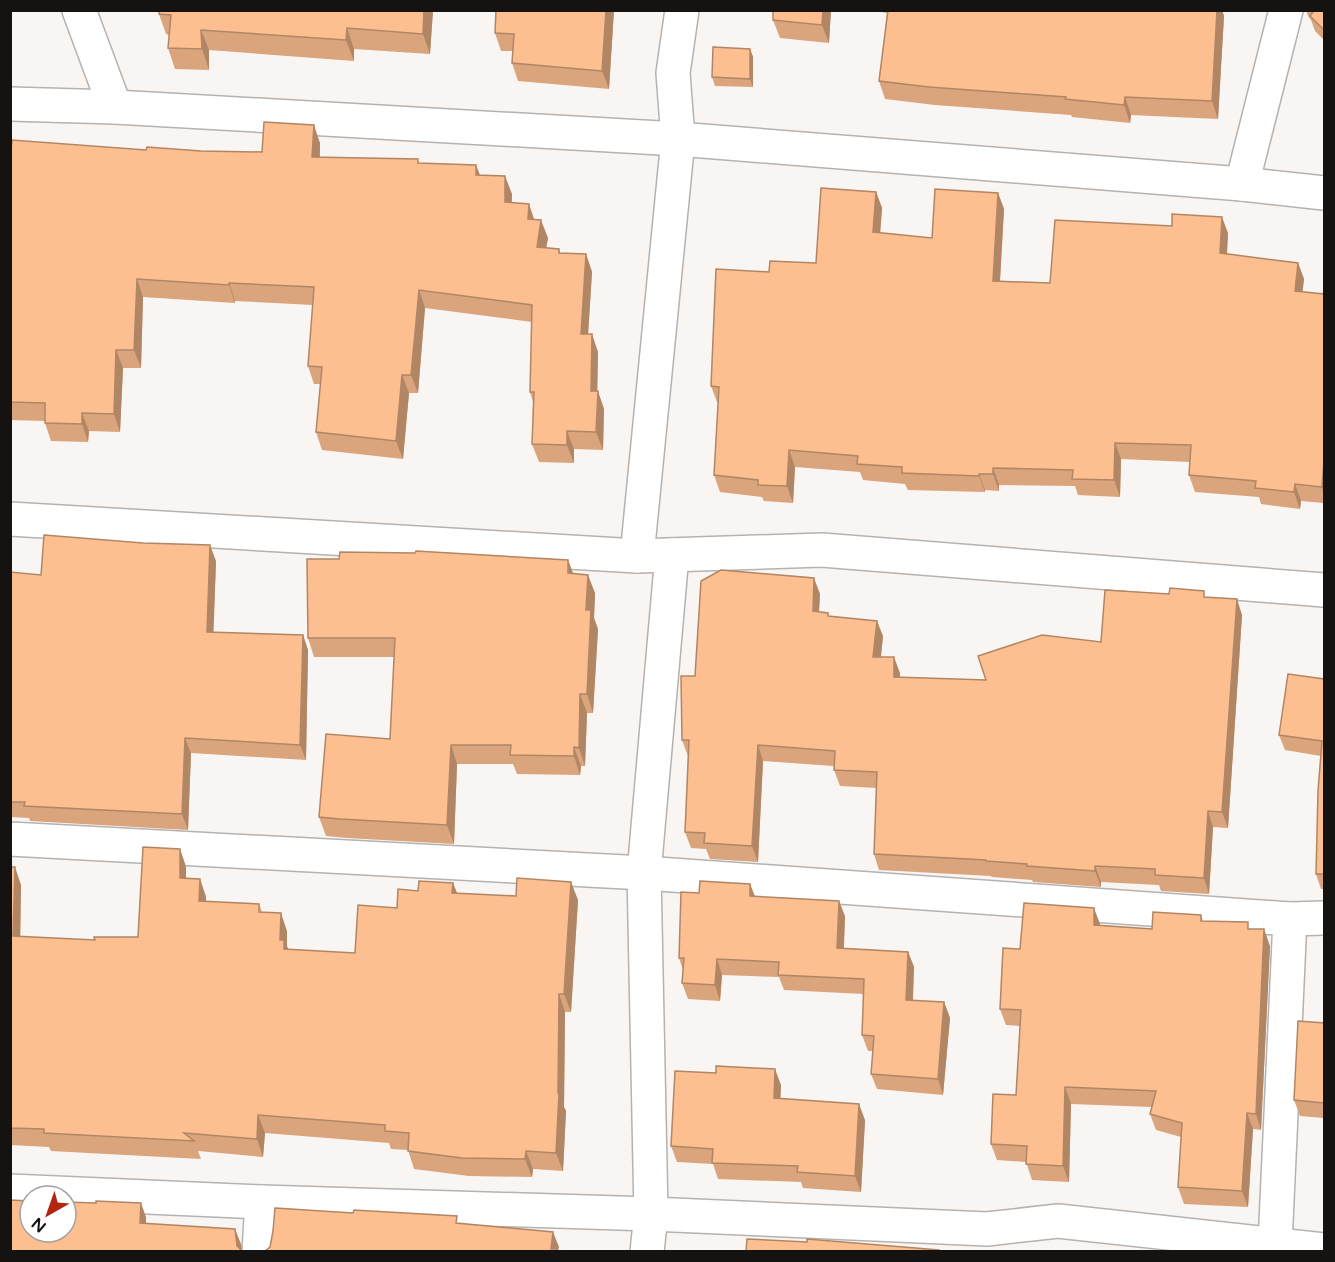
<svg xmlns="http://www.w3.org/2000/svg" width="1335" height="1262" font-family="'Varela Round',sans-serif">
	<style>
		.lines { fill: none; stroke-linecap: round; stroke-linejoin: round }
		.minor-casing { stroke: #b5b2b0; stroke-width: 36 }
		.minor { stroke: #fff; stroke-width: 33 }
		.wall { fill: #daa47c }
		.shaded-wall { fill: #b18665 }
		.building { fill: #fdbf90; stroke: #b18665; stroke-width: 1.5 }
	</style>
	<rect width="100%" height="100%" fill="#f8f5f2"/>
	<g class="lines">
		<defs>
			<g id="minor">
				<path d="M79,10L115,107"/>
				<path d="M10,104L115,107L678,139L1242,184L1324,193"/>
				<path d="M1242,184L1286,10"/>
				<path d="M10,519L637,556L822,550L1324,590"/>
				<path d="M637,556L678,139L673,73L682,10"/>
				<path d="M10,839L644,873L1290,919L1324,918"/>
				<path d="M10,1191L262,1202L651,1214L987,1229L1058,1221L1324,1250"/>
				<path d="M259,1252L262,1202"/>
				<path d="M647,1252L651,1214L644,873L672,555"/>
				<path d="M1277,1252L1275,1244L1290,919"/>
			</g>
		</defs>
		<use href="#minor" class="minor-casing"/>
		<use href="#minor" class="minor"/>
	</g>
	<g class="wall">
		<path d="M433,10L430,54L354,49V61L209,50V70L175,69L168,48L169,35L166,34L159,14Z"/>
		<path d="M614,10L609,89L518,81L512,63L513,51H501L495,33Z"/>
		<path d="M773,10H831L829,43L780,38L773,20Z"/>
		<path d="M869,10H1222L1224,16L1218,119L1131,115L1130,123L1072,117L1071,115L935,105L885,99L879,81L887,13Z"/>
		<path d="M1306,10H1324V40L1315,31L1311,20L1308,16Z"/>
		<path d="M750,49L753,57V87L715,86L712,77Z"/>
		<path d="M320,143V157L420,163L476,165L480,176L512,194V202L534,219L548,238L546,248L559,249L560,253L586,254L592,272L588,334L598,352L597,391L604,409L603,450L574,449V463L539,462L532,444L533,402L530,392L532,322L425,308L418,393H409L403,459L322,450L316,432L321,384H314L308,366L313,305L235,301V303L143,297L141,368H123L120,432L89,431L88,442L51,441L45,423V421L10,420V162L146,150L262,152Z"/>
		<path d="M876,192L882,208L880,233L932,238L998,193L1004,209L1000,281L1050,283L1228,233L1227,254L1298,263L1304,279L1302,292L1324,294V503L1301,501L1300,509L1261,504L1259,497L1195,492L1189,475L1190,462L1121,459L1120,497L1078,495L1075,486L999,485V491L985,490V492L908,490L905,484L863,480L860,472L795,467L793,503L764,501L762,497L720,492L714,475L718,402H717L711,386L769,272L816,263Z"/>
		<path d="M568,560L573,574L595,593L594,618L598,629L593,713H587L585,766H581L580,775L517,774L513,764H457L454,844L347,838L326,836L319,817L390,739L394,657H314L308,638Z"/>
		<path d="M216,561L213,632L303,635L308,650L306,760L191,753L188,830L30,821L29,818L10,817V572L41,575Z"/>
		<path d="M820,594L819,612L883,636L881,657L900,673V677L986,680L1101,642L1206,597L1242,615L1228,828L1213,827L1209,894L1161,891L1159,885L1101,882V887L1033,882L1032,880L992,877L991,876L879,870L874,854L876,788L840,786L834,770V766L763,761L758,862L710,859L706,849L691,848L685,832L688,756L682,740L695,676Z"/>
		<path d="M1324,679V889H1321L1316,874L1321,756L1285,750L1279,735Z"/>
		<path d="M180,849L186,867V878L200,879L206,897V902L259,904L262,912L287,931V946L288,949L355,953L397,908L418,891L453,883L457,893L578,900L571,1012H565L564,1107L566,1111L563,1171L533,1169L532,1177L469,1176L414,1169L408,1150L391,1149L389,1143L265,1133L263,1157L198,1151L201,1159L51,1151L49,1147L10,1145V867L21,885L20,937L95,940L138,937Z"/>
		<path d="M750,884L755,896L845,916L844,948L908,952L914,967L913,1001L944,1002L950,1018L943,1095L877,1089L871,1074L873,1051H868L862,1035L864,994L784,990L779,977L722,975L720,1001L688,999L682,983L683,970L679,958L699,893Z"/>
		<path d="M1201,915L1203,921L1250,929L1270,946L1261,1130L1253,1129L1248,1207L1184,1204L1178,1187L1181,1137L1156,1130L1150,1114L1152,1107L1071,1104L1069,1182L1032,1180L1026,1162L997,1160L991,1144L1016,1095L1020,1026L1006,1025L1000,1009L1020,949L1100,924V925L1152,929Z"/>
		<path d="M1324,1023V1118L1300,1116L1294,1100Z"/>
		<path d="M781,1085L780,1098L865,1120L861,1192L803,1188L801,1182L718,1179L713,1164L677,1162L671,1146Z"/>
	</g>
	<g class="shaded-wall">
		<path d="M424,10H433L430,54L423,34Z"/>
		<path d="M606,10H614L609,89L602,71Z"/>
		<path d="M823,10H831L829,43L822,25Z"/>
		<path d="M1217,10H1222L1224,16L1218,119L1212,101Z"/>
		<path d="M347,28L354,49V61L346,40Z"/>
		<path d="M201,30L209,50V70L202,49Z"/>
		<path d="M750,49L753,57V87L750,79Z"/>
		<path d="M1125,97L1131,115L1130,123L1124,105Z"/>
		<path d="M314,125L320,143L319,175L312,157Z"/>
		<path d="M476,165L483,183L476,175Z"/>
		<path d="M505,176L512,194L511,220L505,202Z"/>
		<path d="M876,192L882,208L879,249L873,232Z"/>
		<path d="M998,193L1004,209L999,297L993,281Z"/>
		<path d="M529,204L535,222L528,219Z"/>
		<path d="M1222,217L1228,233L1226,270L1220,253Z"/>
		<path d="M541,220L548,238L543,265L537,247Z"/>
		<path d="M586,254L592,272L587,352L581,334Z"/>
		<path d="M1298,263L1304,279L1301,307L1295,291Z"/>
		<path d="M137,279L143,297L141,368L134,350Z"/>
		<path d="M229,283L235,301V303L229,285Z"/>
		<path d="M419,290L425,308L418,393L411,375Z"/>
		<path d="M592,334L598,352L597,408L591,391Z"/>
		<path d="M116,350L123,368L120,432L114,414Z"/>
		<path d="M402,375L409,393L403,459L396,441Z"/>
		<path d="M598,391L604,409L603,450L596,432Z"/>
		<path d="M82,413L89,431L88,442L82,424Z"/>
		<path d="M567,431L574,449V463L567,445Z"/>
		<path d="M1115,443L1121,459L1120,497L1114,480Z"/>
		<path d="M789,450L795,467L793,503L787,486Z"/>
		<path d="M1324,460V495L1322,487Z"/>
		<path d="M993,468L999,485V491L993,474Z"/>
		<path d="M979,474L985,490V492L979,476Z"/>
		<path d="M1295,484L1301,501L1300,509L1294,492Z"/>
		<path d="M210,545L216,561L213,647L207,632Z"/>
		<path d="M568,560L575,578L568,573Z"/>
		<path d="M588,575L595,593L594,618L598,629L593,713L587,694L586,610Z"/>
		<path d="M814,578L820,594L818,627L813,611Z"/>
		<path d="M1237,599L1242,615L1228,828L1222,812Z"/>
		<path d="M877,621L883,636L879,673L873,657Z"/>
		<path d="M303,635L308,650L306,760L300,745Z"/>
		<path d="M894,657L900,673L899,693L894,677Z"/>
		<path d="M580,694L587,713L585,766L579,748Z"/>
		<path d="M185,738L191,753L188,830L182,814Z"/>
		<path d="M451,745L457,764L454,844L447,825Z"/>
		<path d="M758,745L763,761L758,862L752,846Z"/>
		<path d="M574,747L581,766L580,775L574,756Z"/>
		<path d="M1208,811L1213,827L1209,894L1204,878Z"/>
		<path d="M180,849L186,867V896L180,878Z"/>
		<path d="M1095,866L1101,882V887L1095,871Z"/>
		<path d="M15,867L21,885L20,954L13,936Z"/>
		<path d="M200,879L206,897V919L199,901Z"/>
		<path d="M571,882L578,900L571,1012L564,994Z"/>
		<path d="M453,883L460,901L452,893Z"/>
		<path d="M750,884L756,900L750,896Z"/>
		<path d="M839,901L845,916L843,963L837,948Z"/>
		<path d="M1094,908L1100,924V941L1094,925Z"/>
		<path d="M281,913L287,931V946L291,958V967L280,940Z"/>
		<path d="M1264,929L1270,946L1261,1130L1256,1114Z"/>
		<path d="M908,952L914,967L912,1016L906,1000Z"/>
		<path d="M717,959L722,975L720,1001L715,985Z"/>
		<path d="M559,994L565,1012L564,1107L566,1111L563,1171L556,1153Z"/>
		<path d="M944,1002L950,1018L943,1095L938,1079Z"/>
		<path d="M775,1069L781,1085L780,1114L774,1098Z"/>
		<path d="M1065,1087L1071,1104L1069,1182L1063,1166Z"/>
		<path d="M859,1104L865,1120L861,1192L855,1176Z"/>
		<path d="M1247,1113L1253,1129L1248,1207L1242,1191Z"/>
		<path d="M258,1115L265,1133L263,1157L257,1139Z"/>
		<path d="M526,1151L533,1169L532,1177L525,1159Z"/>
		<path d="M141,1203L146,1217V1238L140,1223Z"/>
		<path d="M235,1229L241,1244L242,1251L237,1246Z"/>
		<path d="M553,1232L559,1247L558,1251H552L551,1249Z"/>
	</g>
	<g class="building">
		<path d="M159,10H424L423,34L347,28L346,40L201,30L202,49L168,48L171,15L159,14Z"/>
		<path d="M496,10H606L602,71L512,63L514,34L495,33Z"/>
		<path d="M773,10H823L822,25L773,20Z"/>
		<path d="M888,10H1217L1212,101L1125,97L1124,105L1065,99L1066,97L929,87L879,81Z"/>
		<path d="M1311,10H1324V30L1310,16L1313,12Z"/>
		<path d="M713,47L750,49V79L712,77Z"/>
		<path d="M264,122L314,125L312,157L418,159V163L476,165V175L505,176V202L529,204L528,219L541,220L537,247L559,249V253L586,254L581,334H592L591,391H598L596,432L567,431V445L532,444L534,392H530L532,305L419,290L411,375H402L396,441L316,432L322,367L308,366L314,287L229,283V285L137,279L134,350H116L114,414L82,413V424L45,423V403L10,402V162L12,140L146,150L147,147L201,151L262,152Z"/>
		<path d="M821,188L876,192L873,232L932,238L935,189L998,193L993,281L1050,283L1055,220L1172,226V214L1222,217L1220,253L1298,263L1295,291L1324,294V460L1322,487L1295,484L1294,492L1255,488L1256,481L1189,475L1191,445L1115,443L1114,480L1072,479L1073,470L993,468V474H979V476L902,473V467L857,464L858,456L789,450L787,486L758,485V480L714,475L719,387L711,386L716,269L769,272L770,261L816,263Z"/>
		<path d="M44,535L143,543L210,545L207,632L303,635L300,745L185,738L182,814L24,806L25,802H10V572L41,575Z"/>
		<path d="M416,551L568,560V573L588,575L586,610H591L587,694H580L579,748L574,747V756L510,755L511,745H451L447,825L340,819L319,817L326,734L390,739L395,638H308L307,559H339L340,552L415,553Z"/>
		<path d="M721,570L814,578L813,611L828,613V616L877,621L873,657H894V677L986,680L978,656L1042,635L1101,642L1105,590L1169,594L1170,588L1204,591V597L1237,599L1222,812L1208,811L1204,878L1155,875V869L1095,866V871L1027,866V864L986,861V860L874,854L877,772L834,770L835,751L758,745L752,846L704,843L705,833L685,832L689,740H682L681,676H695L701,581Z"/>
		<path d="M1288,674L1324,679V874H1316L1318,791L1322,741L1279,735Z"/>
		<path d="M143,847L180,849V878L200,879L199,901L259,904V912L281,913L280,940H284V949L355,953L358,905L397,908L398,889L418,891L419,881L453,883L452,893L516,896L517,878L571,882L564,994H559L558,1093H559L556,1153L526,1151L525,1159L462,1158L408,1151L409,1133L385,1131V1125L258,1115L257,1139L184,1133L194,1141L44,1133V1129L10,1128V867H15L13,936L95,940L94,937H138Z"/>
		<path d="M700,881L750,884V896L839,901L837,948L908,952L906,1000L944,1002L938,1079L871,1074L874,1036L862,1035L864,979L778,975L779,962L717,959L715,985L682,983L684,958H679L681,892L699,893Z"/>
		<path d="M1024,903L1094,908V925L1152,929L1153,912L1201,915V921L1248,922V929H1264L1256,1114L1247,1113L1242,1191L1178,1187L1182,1123L1150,1114L1156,1091L1065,1087L1063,1166L1026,1164L1027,1146L991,1144L993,1094L1016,1095L1021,1010L1000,1009L1003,948L1020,949Z"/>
		<path d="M1298,1021L1324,1023V1103L1294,1100Z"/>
		<path d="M716,1066L775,1069L774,1098L859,1104L855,1176L797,1172L798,1166L712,1163L713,1149L671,1146L675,1071L716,1073Z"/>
		<path d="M10,1200L30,1201V1232H66V1202L96,1203V1201L141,1203L140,1223L235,1229L237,1246L242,1251H10Z"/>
		<path d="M275,1208L353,1213L354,1210L457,1216L456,1223L553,1232L551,1249H557V1251H265L270,1247L273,1231Z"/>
		<path d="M747,1239L807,1242V1239L939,1250V1251H746Z"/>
	</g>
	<rect width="1335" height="1262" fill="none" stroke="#141312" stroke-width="24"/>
	<g transform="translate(48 1214) rotate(220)"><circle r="28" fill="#ffffff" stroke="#a1a1a0" stroke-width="1.5"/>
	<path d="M0-4.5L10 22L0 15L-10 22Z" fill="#b22510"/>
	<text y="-9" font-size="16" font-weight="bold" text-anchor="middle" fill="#141312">N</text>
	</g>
</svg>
